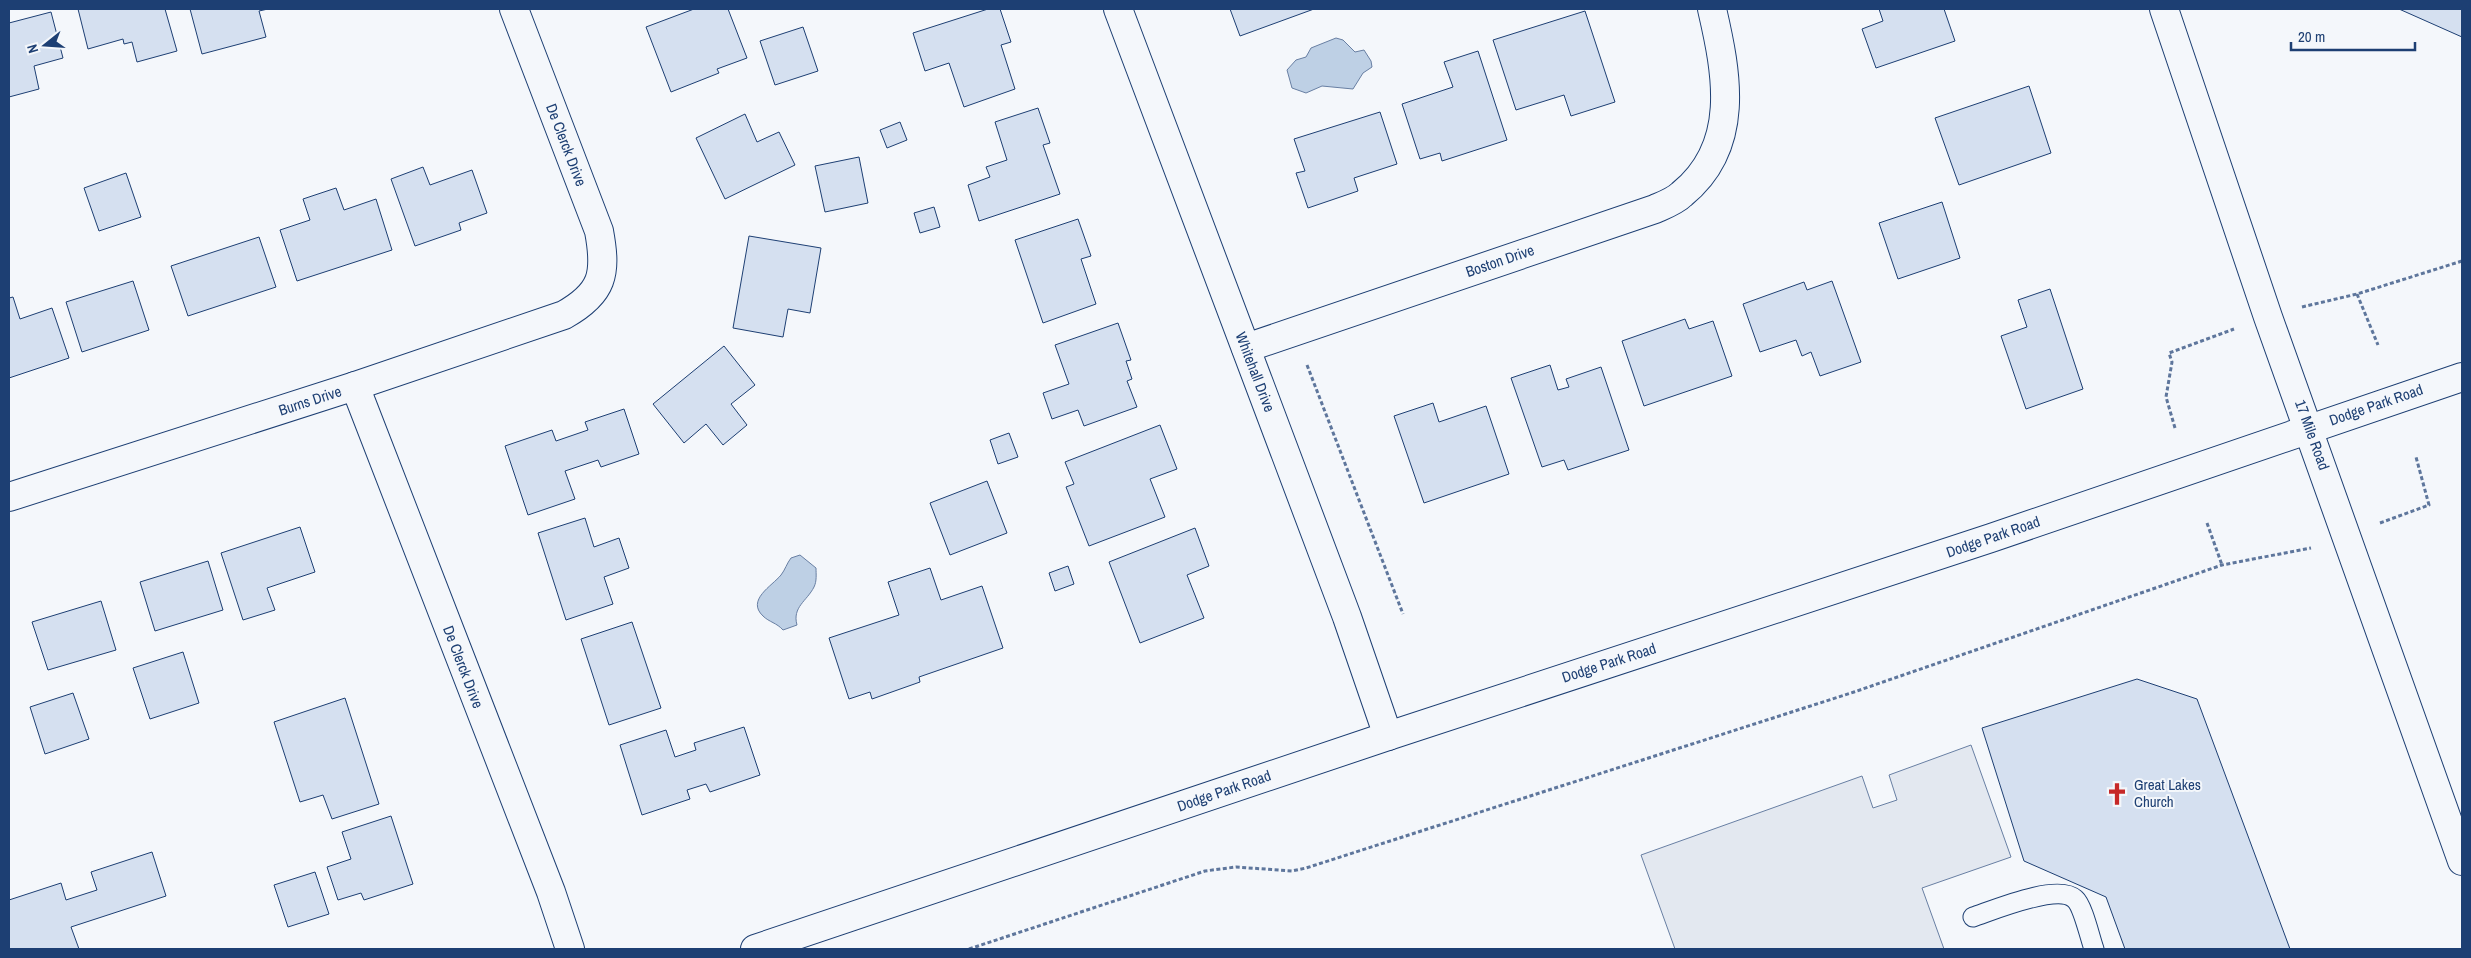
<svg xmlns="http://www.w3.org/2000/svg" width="2471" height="958" font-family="'Archivo Narrow',sans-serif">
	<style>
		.parking { fill: #e3e8f0; stroke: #687fa3 }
		.water { fill: #bed0e5; stroke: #687fa3 }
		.building { fill: #d5e0f0; stroke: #1d3f73 }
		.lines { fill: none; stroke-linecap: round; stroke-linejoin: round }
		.service-casing { stroke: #1d3f73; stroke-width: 21 }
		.minor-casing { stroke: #1d3f73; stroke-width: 30 }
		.tertiary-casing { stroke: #1d3f73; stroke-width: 30 }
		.path { stroke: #5e769c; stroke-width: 3; stroke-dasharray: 4 2.5; stroke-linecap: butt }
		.service { stroke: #f4f7fb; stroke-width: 19 }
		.minor { stroke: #f4f7fb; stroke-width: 28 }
		.tertiary { stroke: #f4f7fb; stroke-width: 28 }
		.labels { text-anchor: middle; stroke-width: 4; stroke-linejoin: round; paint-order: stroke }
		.street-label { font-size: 15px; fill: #1d3f73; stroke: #f4f7fb }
		.poi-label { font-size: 15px; fill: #1d3f73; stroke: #f4f7fb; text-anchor: start }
	</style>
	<rect width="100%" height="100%" fill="#f4f7fb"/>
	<path class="parking" d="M1971,745L2011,857L1922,888L1944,949H1675L1641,855L1862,776L1873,808L1897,800L1889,775Z"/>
	<g class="water">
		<path d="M1336,38L1343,40L1355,52L1364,50L1371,61L1372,67L1363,73L1353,89L1322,86L1306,93L1292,88L1287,70L1296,60L1306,57L1311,48Z"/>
		<path d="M800,555L816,568C816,574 817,581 814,587C807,601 792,607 797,625L783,630C777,623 769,622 763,616C746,600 772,586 781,575C785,570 787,563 791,558Z"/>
	</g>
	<g class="building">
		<path d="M78,9H165L177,51L137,62L132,42L124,44L123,39L88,49Z"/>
		<path d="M190,9H268L259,11L266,37L202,54Z"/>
		<path d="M694,9H728L747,58L717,69L719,73L671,92L646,27Z"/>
		<path d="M988,9H1000L1011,42L1001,45L1015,89L964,107L949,63L925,71L913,33Z"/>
		<path d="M1230,9H1314L1240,36Z"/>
		<path d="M1879,9H1944L1955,41L1876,68L1862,29L1883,21Z"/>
		<path d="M2399,9H2462V37Z"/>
		<path d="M1585,11L1615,102L1571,116L1564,95L1516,110L1493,40Z"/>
		<path d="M51,12L63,58L34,66L39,89L9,97V23Z"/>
		<path d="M803,27L818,71L775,85L760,41Z"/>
		<path d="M1478,51L1507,140L1442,161L1440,153L1420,159L1402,104L1453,87L1444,62Z"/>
		<path d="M2029,86L2051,153L1959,185L1935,118Z"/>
		<path d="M1038,108L1050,143L1043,145L1060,194L979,221L968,185L990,177L986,167L1007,160L995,122Z"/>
		<path d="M1380,112L1397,164L1354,178L1358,191L1308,208L1296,173L1305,171L1294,139Z"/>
		<path d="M745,114L757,142L779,132L795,165L725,199L696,138Z"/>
		<path d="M900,122L907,140L887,148L880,130Z"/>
		<path d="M859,157L868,203L825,212L815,166Z"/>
		<path d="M423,167L430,185L472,170L487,213L459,223L461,230L415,246L391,179Z"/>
		<path d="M126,173L141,217L99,231L84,188Z"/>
		<path d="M336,188L344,210L376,199L392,250L297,281L280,230L310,220L303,199Z"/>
		<path d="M1942,202L1960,258L1898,279L1879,223Z"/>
		<path d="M934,207L940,227L920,233L914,213Z"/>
		<path d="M1078,219L1091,256L1081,259L1096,304L1043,323L1015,240Z"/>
		<path d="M749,236L821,248L810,313L788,309L783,337L733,328Z"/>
		<path d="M259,237L276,287L188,316L171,266Z"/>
		<path d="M133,281L149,330L82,352L66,302Z"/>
		<path d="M1832,281L1861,362L1820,376L1811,352L1802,356L1796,340L1760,352L1743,304L1804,282L1807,290Z"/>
		<path d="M2050,289L2083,389L2026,409L2001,336L2027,327L2018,300Z"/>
		<path d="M13,297L20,319L52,308L69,358L9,378V298Z"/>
		<path d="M1685,319L1689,329L1713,321L1732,376L1644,406L1622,341Z"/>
		<path d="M1118,323L1131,360L1126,361L1132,379L1127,381L1137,407L1084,426L1078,410L1052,419L1043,393L1069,384L1055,345Z"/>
		<path d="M724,346L755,385L731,404L747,425L723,445L706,424L684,443L653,404Z"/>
		<path d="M1550,365L1558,390L1569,387L1566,379L1601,367L1629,450L1568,470L1564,460L1542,467L1511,378Z"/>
		<path d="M1433,403L1439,422L1486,406L1509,474L1424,503L1394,416Z"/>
		<path d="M624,409L639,454L601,467L598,460L565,471L575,499L528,515L505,446L552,430L556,441L588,430L585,422Z"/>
		<path d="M1160,425L1177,469L1150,479L1165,517L1089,546L1066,487L1074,484L1065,462Z"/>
		<path d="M1009,433L1018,457L998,464L990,440Z"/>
		<path d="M987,481L1007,533L950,555L930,503Z"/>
		<path d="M585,518L594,547L619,538L629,568L604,577L613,604L566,620L538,533Z"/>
		<path d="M300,527L315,572L267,588L275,610L243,620L221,553Z"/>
		<path d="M1195,528L1209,566L1187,575L1204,618L1140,643L1109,562Z"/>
		<path d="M208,561L223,610L155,631L140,582Z"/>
		<path d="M1068,566L1074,584L1055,591L1049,573Z"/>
		<path d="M930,568L941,600L982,586L1003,648L919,677L920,682L872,699L870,692L849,699L829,638L899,615L888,582Z"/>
		<path d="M101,601L116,650L48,670L32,622Z"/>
		<path d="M632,622L661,708L609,725L581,639Z"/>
		<path d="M183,652L199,703L150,719L133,668Z"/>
		<path d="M2137,679L2197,699L2290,949H2125L2106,897L2024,861L1982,728Z"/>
		<path d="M73,693L89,739L45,754L30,707Z"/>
		<path d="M345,698L379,804L332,819L323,795L300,802L274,722Z"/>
		<path d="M744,727L760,775L710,792L706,784L687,790L690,799L642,815L620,745L666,730L675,757L696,750L694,743Z"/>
		<path d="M391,816L413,884L364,900L361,893L338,900L327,867L351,859L342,832Z"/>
		<path d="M152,852L166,896L71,927L79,949H9V900L61,883L66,900L97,890L91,872Z"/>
		<path d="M315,872L329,914L288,927L274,885Z"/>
	</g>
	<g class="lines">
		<defs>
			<path id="service" d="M1973,917C1994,910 2058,883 2075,899C2083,906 2090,938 2094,949"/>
			<g id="minor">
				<path d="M1118,9L1347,617L1388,736"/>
				<path d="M1246,348L1655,209C1664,205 1675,201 1682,194C1741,146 1727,74 1712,9"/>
				<path d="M355,386L551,892L570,949"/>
				<path d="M9,497L355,386L564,315C603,293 607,274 599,231L514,9"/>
			</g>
			<g id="tertiary">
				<path d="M2164,9L2268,317L2462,861"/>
				<path d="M755,949L1388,736L1991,538L2462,377"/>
			</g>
		</defs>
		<use href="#service" class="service-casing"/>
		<use href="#minor" class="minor-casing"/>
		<use href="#tertiary" class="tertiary-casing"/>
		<g class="path">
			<path d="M2357,294L2378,345"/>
			<path d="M2302,307L2357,294L2462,261"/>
			<path d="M1307,365L1403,614"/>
			<path d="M2175,428L2166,397L2172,362L2169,353L2234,329"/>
			<path d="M2207,523L2222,565"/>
			<path d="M2380,523L2429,505L2416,457"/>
			<path d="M969,949L1205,871L1236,867L1292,871L1306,868L1854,692L2222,565L2311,548"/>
		</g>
		<use href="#service" class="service"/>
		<use href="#minor" class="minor"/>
		<use href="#tertiary" class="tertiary"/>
	</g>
	<defs>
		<symbol id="church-bare" viewBox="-9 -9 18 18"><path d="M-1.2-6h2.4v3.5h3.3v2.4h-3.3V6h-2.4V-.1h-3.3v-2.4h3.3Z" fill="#c62828" stroke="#f4f7fb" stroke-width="2.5" paint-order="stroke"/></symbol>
	</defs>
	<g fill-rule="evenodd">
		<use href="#church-bare" x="2101" y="778" width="32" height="32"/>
	</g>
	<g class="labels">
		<g class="street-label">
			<text transform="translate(566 145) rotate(69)" y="5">De Clerck Drive</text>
			<text transform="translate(1500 261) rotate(-19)" y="5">Boston Drive</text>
			<text transform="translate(1255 372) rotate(69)" y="5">Whitehall Drive</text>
			<text transform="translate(310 401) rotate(-18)" y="5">Burns Drive</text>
			<text transform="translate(2376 405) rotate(-19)" y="5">Dodge Park Road</text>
			<text transform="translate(2312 435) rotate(70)" y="5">17 Mile Road</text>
			<text transform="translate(1993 537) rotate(-19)" y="5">Dodge Park Road</text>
			<text transform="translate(1609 663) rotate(-18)" y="5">Dodge Park Road</text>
			<text transform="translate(463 667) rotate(69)" y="5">De Clerck Drive</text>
			<text transform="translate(1224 791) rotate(-19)" y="5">Dodge Park Road</text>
		</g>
		<g class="poi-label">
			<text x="2134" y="790">Great Lakes<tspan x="2134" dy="17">Church</tspan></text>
		</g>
	</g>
	<rect width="2471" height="958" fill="none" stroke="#1d3f73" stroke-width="20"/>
	<g transform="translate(45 45) rotate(253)" stroke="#f4f7fb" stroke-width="4" paint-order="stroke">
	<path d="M0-4L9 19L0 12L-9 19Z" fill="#1d3f73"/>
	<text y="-8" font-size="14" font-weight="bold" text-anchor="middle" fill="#1d3f73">N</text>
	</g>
	<path d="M2291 42v8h124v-8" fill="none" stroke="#1d3f73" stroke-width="2.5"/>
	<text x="2298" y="42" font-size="15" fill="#1d3f73" stroke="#f4f7fb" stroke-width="4" paint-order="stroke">20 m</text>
</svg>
